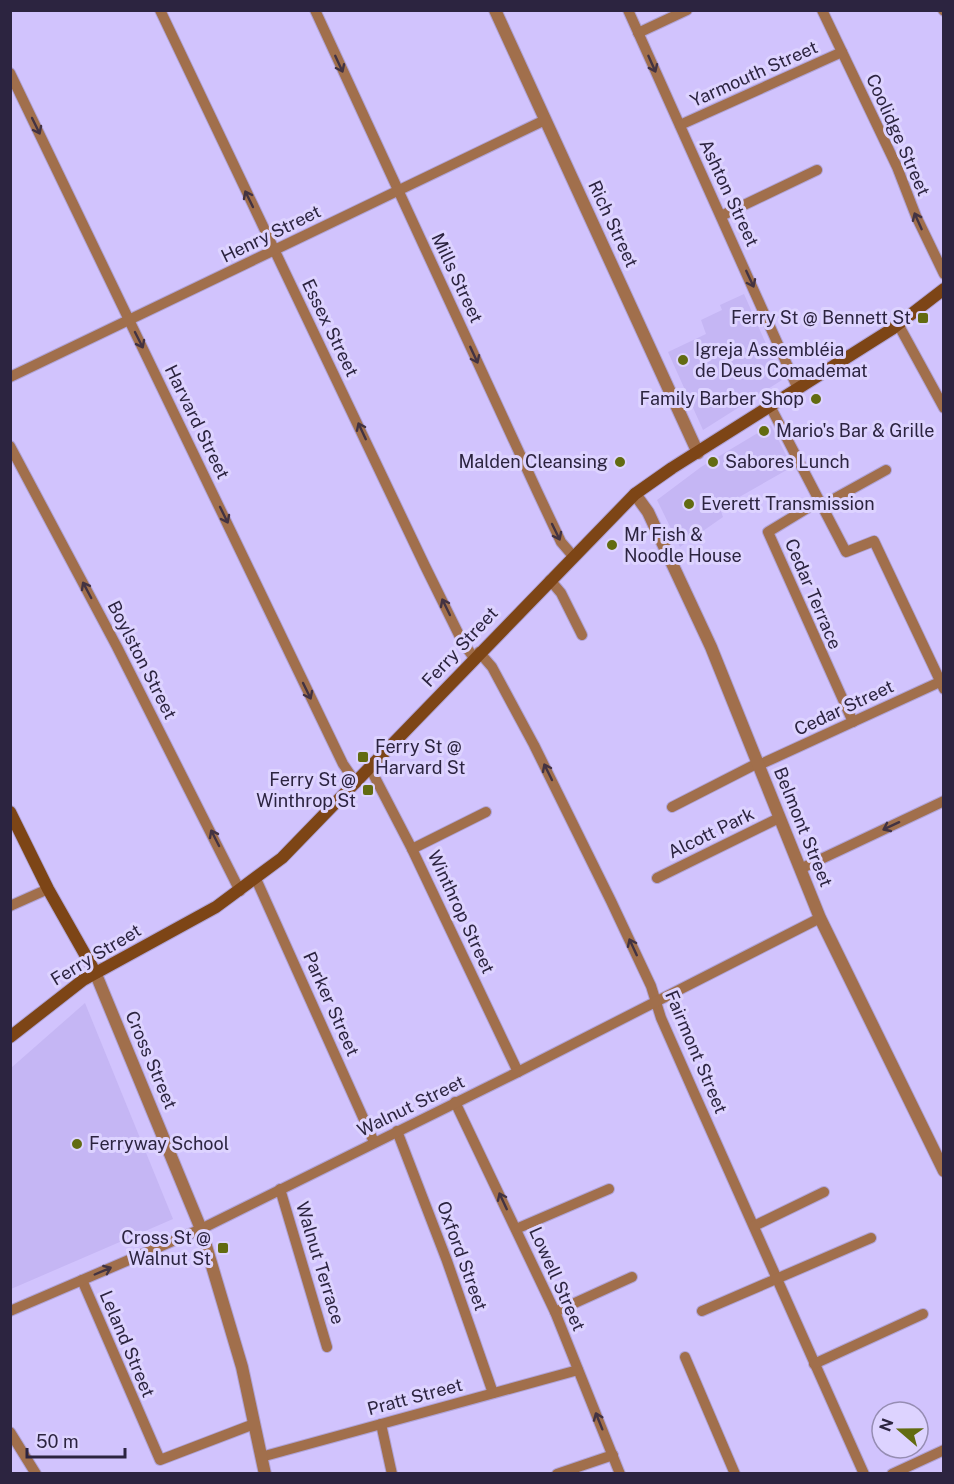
<svg xmlns="http://www.w3.org/2000/svg" width="954" height="1484" font-family="'Public Sans',sans-serif">
	<style>
		.built { fill: #c5b6f4 }
		.lines { fill: none; stroke-linecap: round; stroke-linejoin: round }
		.minor-casing { stroke: #b0a3d7; stroke-width: 12 }
		.tertiary-casing { stroke: #b0a3d7; stroke-width: 14 }
		.secondary-casing { stroke: #b0a3d7; stroke-width: 14 }
		.minor { stroke: #a16f4c; stroke-width: 10 }
		.tertiary { stroke: #a16f4c; stroke-width: 12 }
		.secondary { stroke: #7d4516; stroke-width: 12 }
		.oneway { stroke: #433342 }
		.poi-dot { fill: #626b11; stroke: #ddd3ff; stroke-width: 2 }
		.labels { text-anchor: middle; stroke-width: 6; stroke-linejoin: round; paint-order: stroke }
		.street-label { font-size: 18px; fill: #2c2440; stroke: #ddd3ff }
		.poi-label { font-size: 18px; fill: #2c2440; stroke: #ddd3ff; text-anchor: start }
	</style>
	<rect width="100%" height="100%" fill="#d1c3fd"/>
	<g class="built">
		<path d="M744,294L782,380L703,430L668,352L706,334L701,320L722,310L720,305Z"/>
		<path d="M771,425L792,467L720,508L723,517L680,547L657,500L701,467Z"/>
		<path d="M85,1003L173,1219L11,1289V1068Z"/>
	</g>
	<g class="lines">
		<defs>
			<g id="minor">
				<path d="M160,10L425,566L462,641L474,658"/>
				<path d="M315,10L537,491L561,542L573,556"/>
				<path d="M628,10L798,389"/>
				<path d="M822,10L897,167L916,216L944,274"/>
				<path d="M943,10L944,11"/>
				<path d="M638,33L687,10"/>
				<path d="M10,73L343,764L356,783"/>
				<path d="M680,125L842,52"/>
				<path d="M721,216L817,170"/>
				<path d="M898,324L944,408"/>
				<path d="M10,377L545,120"/>
				<path d="M770,406L846,552L874,541L944,689"/>
				<path d="M10,446L117,647L240,891"/>
				<path d="M819,501L768,532L853,722"/>
				<path d="M821,506L886,470"/>
				<path d="M550,580L561,593L582,635"/>
				<path d="M479,652L492,667L534,745L611,901L651,986L661,1018L695,1095L864,1474"/>
				<path d="M759,765L944,680"/>
				<path d="M370,768L412,849L518,1072"/>
				<path d="M672,807L758,763"/>
				<path d="M412,849L486,812"/>
				<path d="M800,869L944,801"/>
				<path d="M657,878L779,818"/>
				<path d="M256,879L374,1142"/>
				<path d="M10,906L48,889"/>
				<path d="M455,1102L555,1312L620,1474"/>
				<path d="M397,1131L447,1261L493,1393"/>
				<path d="M280,1189L327,1347"/>
				<path d="M754,1226L824,1192"/>
				<path d="M516,1229L609,1189"/>
				<path d="M82,1280L160,1460L254,1424"/>
				<path d="M10,1311L201,1229L518,1072L820,918"/>
				<path d="M702,1311L871,1238"/>
				<path d="M555,1312L632,1277"/>
				<path d="M685,1357L735,1474"/>
				<path d="M814,1364L923,1314"/>
				<path d="M381,1424L392,1474"/>
				<path d="M10,1432L36,1474"/>
				<path d="M261,1457L578,1370"/>
				<path d="M557,1474L613,1455"/>
				<path d="M892,1474L944,1450"/>
			</g>
			<g id="tertiary">
				<path d="M495,10L698,453"/>
				<path d="M635,494L648,512L711,647L820,918L944,1171"/>
				<path d="M95,972L201,1229L242,1367L265,1474"/>
			</g>
			<g id="secondary">
				<path d="M10,812L48,889L95,972"/>
				<path d="M10,1037L83,980L216,907L282,858L635,494L672,468L892,329L944,289"/>
			</g>
		</defs>
		<use href="#minor" class="minor-casing"/>
		<use href="#tertiary" class="tertiary-casing"/>
		<use href="#secondary" class="secondary-casing"/>
		<use href="#minor" class="minor"/>
		<use href="#tertiary" class="tertiary"/>
		<use href="#secondary" class="secondary"/>
	</g>
	<defs><path id="oneway-shaft" d="M-6 0H5M1.5-3L5.5 0L1.5 3" fill="none" stroke-width="1.6" stroke-linecap="round" stroke-linejoin="round" transform="scale(1.5)"/></defs>
	<g class="oneway">
		<use href="#oneway-shaft" transform="translate(339 64) rotate(65)"/>
		<use href="#oneway-shaft" transform="translate(652 64) rotate(66)"/>
		<use href="#oneway-shaft" transform="translate(36 126) rotate(64)"/>
		<use href="#oneway-shaft" transform="translate(249 199) rotate(-116)"/>
		<use href="#oneway-shaft" transform="translate(918 221) rotate(-114)"/>
		<use href="#oneway-shaft" transform="translate(750 279) rotate(65)"/>
		<use href="#oneway-shaft" transform="translate(139 340) rotate(63)"/>
		<use href="#oneway-shaft" transform="translate(474 355) rotate(65)"/>
		<use href="#oneway-shaft" transform="translate(362 431) rotate(-115)"/>
		<use href="#oneway-shaft" transform="translate(224 515) rotate(64)"/>
		<use href="#oneway-shaft" transform="translate(556 532) rotate(64)"/>
		<use href="#oneway-shaft" transform="translate(87 590) rotate(-118)"/>
		<use href="#oneway-shaft" transform="translate(446 607) rotate(-116)"/>
		<use href="#oneway-shaft" transform="translate(307 691) rotate(64)"/>
		<use href="#oneway-shaft" transform="translate(548 772) rotate(-116)"/>
		<use href="#oneway-shaft" transform="translate(891 826) rotate(155)"/>
		<use href="#oneway-shaft" transform="translate(215 838) rotate(-117)"/>
		<use href="#oneway-shaft" transform="translate(633 947) rotate(-115)"/>
		<use href="#oneway-shaft" transform="translate(503 1201) rotate(-115)"/>
		<use href="#oneway-shaft" transform="translate(103 1271) rotate(-23)"/>
		<use href="#oneway-shaft" transform="translate(599 1421) rotate(-112)"/>
	</g>
	<g class="poi-dot">
		<rect x="917" y="312" width="12" height="12" rx="3"/>
		<circle cx="683" cy="360" r="6"/>
		<circle cx="816" cy="399" r="6"/>
		<circle cx="764" cy="431" r="6"/>
		<circle cx="620" cy="462" r="6"/>
		<circle cx="713" cy="462" r="6"/>
		<circle cx="689" cy="504" r="6"/>
		<circle cx="612" cy="545" r="6"/>
		<rect x="357" y="751" width="12" height="12" rx="3"/>
		<rect x="362" y="784" width="12" height="12" rx="3"/>
		<circle cx="77" cy="1144" r="6"/>
		<rect x="217" y="1242" width="12" height="12" rx="3"/>
	</g>
	<g class="labels">
		<g class="street-label">
			<text transform="translate(754 74) rotate(-24)" y="6">Yarmouth Street</text>
			<text transform="translate(898 135) rotate(66)" y="6">Coolidge Street</text>
			<text transform="translate(729 193) rotate(65)" y="6">Ashton Street</text>
			<text transform="translate(613 224) rotate(65)" y="6">Rich Street</text>
			<text transform="translate(271 234) rotate(-26)" y="6">Henry Street</text>
			<text transform="translate(457 278) rotate(65)" y="6">Mills Street</text>
			<text transform="translate(330 328) rotate(64)" y="6">Essex Street</text>
			<text transform="translate(197 422) rotate(64)" y="6">Harvard Street</text>
			<text transform="translate(813 594) rotate(67)" y="6">Cedar Terrace</text>
			<text transform="translate(460 647) rotate(-47)" y="6">Ferry Street</text>
			<text transform="translate(142 660) rotate(63)" y="6">Boylston Street</text>
			<text transform="translate(844 708) rotate(-25)" y="6">Cedar Street</text>
			<text transform="translate(803 827) rotate(68)" y="6">Belmont Street</text>
			<text transform="translate(711 833) rotate(-26)" y="6">Alcott Park</text>
			<text transform="translate(461 912) rotate(65)" y="6">Winthrop Street</text>
			<text transform="translate(96 955) rotate(-31)" y="6">Ferry Street</text>
			<text transform="translate(331 1004) rotate(66)" y="6">Parker Street</text>
			<text transform="translate(696 1052) rotate(67)" y="6">Fairmont Street</text>
			<text transform="translate(151 1060) rotate(67)" y="6">Cross Street</text>
			<text transform="translate(411 1106) rotate(-26)" y="6">Walnut Street</text>
			<text transform="translate(462 1256) rotate(70)" y="6">Oxford Street</text>
			<text transform="translate(320 1263) rotate(73)" y="6">Walnut Terrace</text>
			<text transform="translate(557 1279) rotate(66)" y="6">Lowell Street</text>
			<text transform="translate(127 1344) rotate(67)" y="6">Leland Street</text>
			<text transform="translate(415 1397) rotate(-15)" y="6">Pratt Street</text>
		</g>
		<g class="poi-label">
			<text x="911" y="324" text-anchor="end">Ferry St @ Bennett St</text>
			<text x="695" y="356">Igreja Assembléia<tspan x="695" dy="21">de Deus Comademat</tspan></text>
			<text x="804" y="405" text-anchor="end">Family Barber Shop</text>
			<text x="776" y="437">Mario's Bar &amp; Grille</text>
			<text x="608" y="468" text-anchor="end">Malden Cleansing</text>
			<text x="725" y="468">Sabores Lunch</text>
			<text x="701" y="510">Everett Transmission</text>
			<text x="624" y="541">Mr Fish &amp;<tspan x="624" dy="21">Noodle House</tspan></text>
			<text x="375" y="753">Ferry St @<tspan x="375" dy="21">Harvard St</tspan></text>
			<text x="356" y="786" text-anchor="end">Ferry St @<tspan x="356" dy="21">Winthrop St</tspan></text>
			<text x="89" y="1150">Ferryway School</text>
			<text x="211" y="1244" text-anchor="end">Cross St @<tspan x="211" dy="21">Walnut St</tspan></text>
		</g>
	</g>
	<rect width="954" height="1484" fill="none" stroke="#2c2440" stroke-width="24"/>
	<g transform="translate(900 1430) rotate(290)"><circle r="28" fill="#ddd3ff" stroke="#968db3" stroke-width="1.5"/>
	<path d="M0-4.5L10 22L0 15L-10 22Z" fill="#626b11"/>
	<text y="-9" font-size="16" font-weight="bold" text-anchor="middle" fill="#2c2440">N</text>
	</g>
	<path d="M27 1448v9h98v-9" fill="none" stroke="#2c2440" stroke-width="3"/>
	<text x="36" y="1448" font-size="18" fill="#2c2440" stroke="#ddd3ff" stroke-width="4.5" paint-order="stroke">50 m</text>
</svg>
